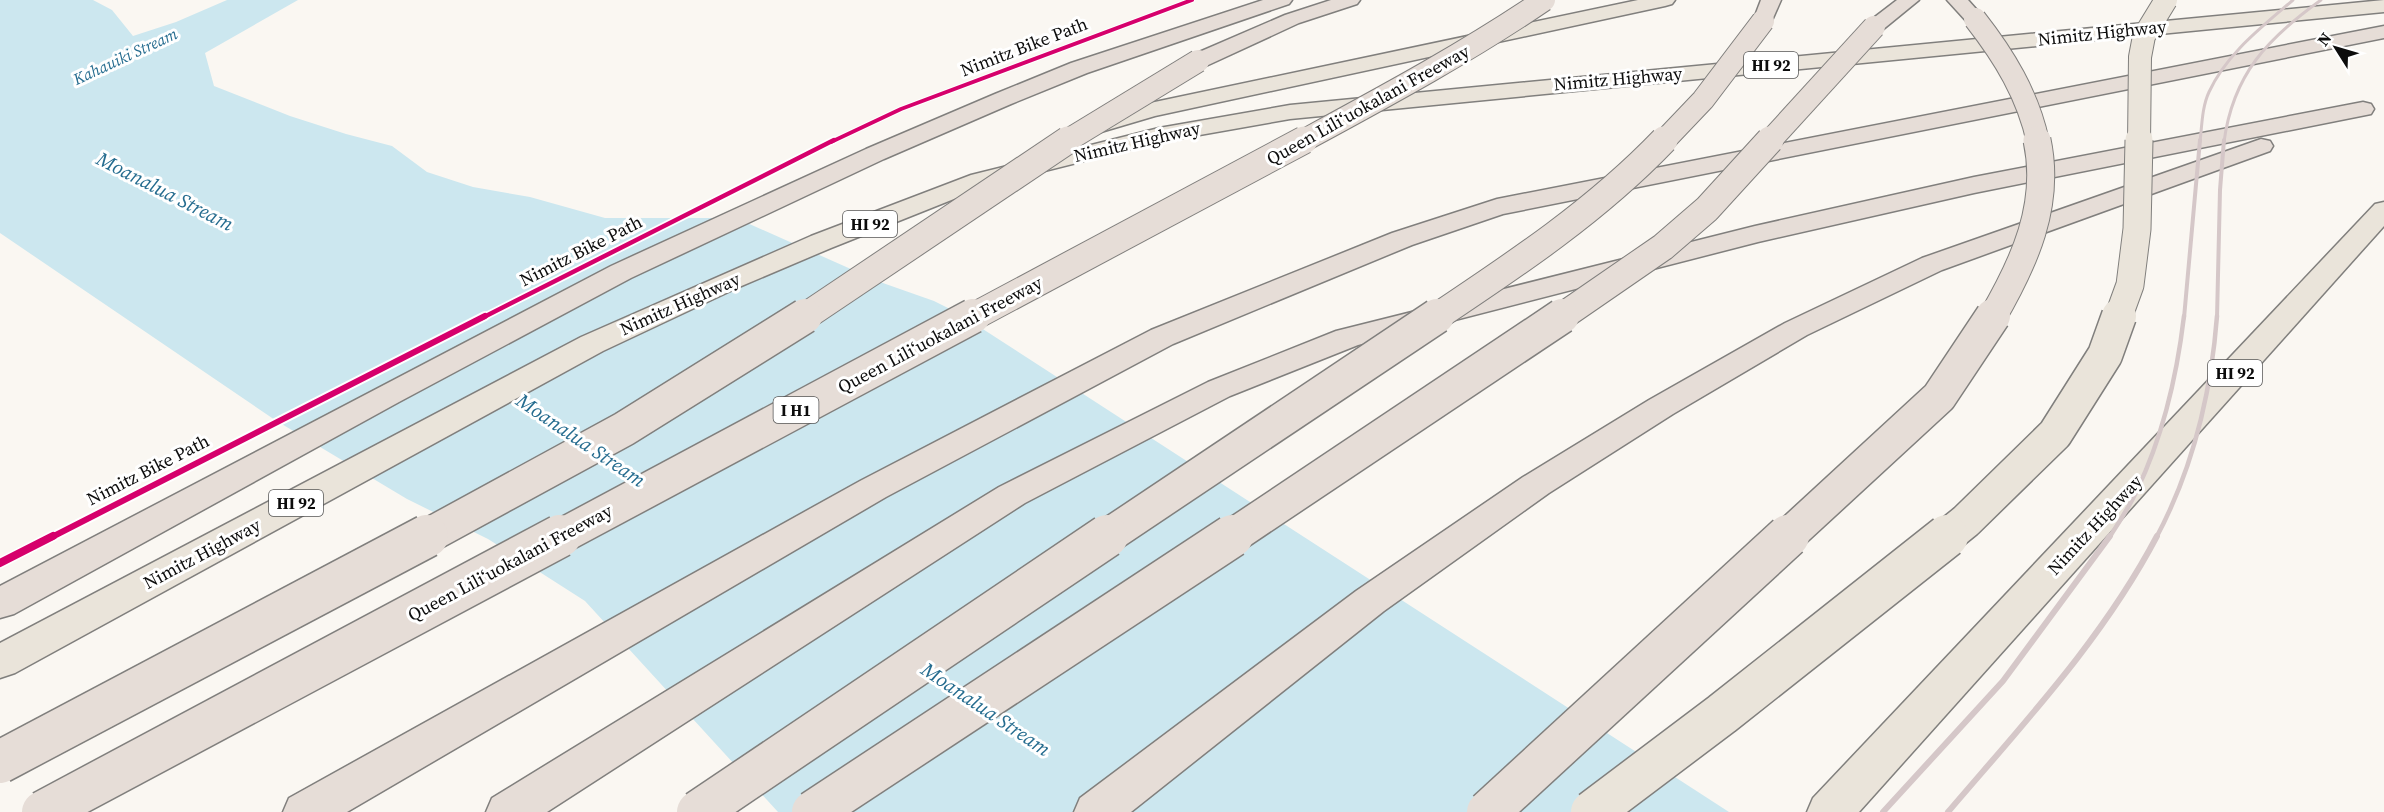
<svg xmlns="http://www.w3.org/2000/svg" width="2384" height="812" font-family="'Source Serif 4',serif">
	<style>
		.water { fill: #cce7ef }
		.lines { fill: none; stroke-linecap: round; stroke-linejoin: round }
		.primary-casing { stroke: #807f7d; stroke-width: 3 }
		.highway-casing { stroke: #807f7d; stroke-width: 3 }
		.primary { fill: #eae4da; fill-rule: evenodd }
		.highway { fill: #e6ddd7; fill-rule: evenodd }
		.rail-far3 { stroke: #d5c7c8; stroke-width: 3 }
		.rail-far2 { stroke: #d5c7c8; stroke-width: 4 }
		.rail-far1 { stroke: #d5c7c8; stroke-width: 4.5 }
		.rail { stroke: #d5c7c8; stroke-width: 6 }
		.primary-bridge-far3-casing { stroke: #807f7d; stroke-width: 24; stroke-linecap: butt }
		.primary-bridge-far2-casing { stroke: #807f7d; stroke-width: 29; stroke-linecap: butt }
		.primary-bridge-far1-casing { stroke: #807f7d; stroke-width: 37; stroke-linecap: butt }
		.primary-bridge-casing { stroke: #807f7d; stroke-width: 45; stroke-linecap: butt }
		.highway-bridge-far3-casing { stroke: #807f7d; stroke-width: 24; stroke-linecap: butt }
		.highway-bridge-far2-casing { stroke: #807f7d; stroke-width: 29; stroke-linecap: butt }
		.highway-bridge-far1-casing { stroke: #807f7d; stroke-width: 37; stroke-linecap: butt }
		.highway-bridge-casing { stroke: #807f7d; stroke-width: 45; stroke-linecap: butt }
		.primary-bridge-far3 { stroke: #eae4da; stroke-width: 22 }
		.primary-bridge-far2 { stroke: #eae4da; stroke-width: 27 }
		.primary-bridge-far1 { stroke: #eae4da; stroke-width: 34 }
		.primary-bridge { stroke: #eae4da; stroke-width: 42 }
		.highway-bridge-far3 { stroke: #e6ddd7; stroke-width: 22 }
		.highway-bridge-far2 { stroke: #e6ddd7; stroke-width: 27 }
		.highway-bridge-far1 { stroke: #e6ddd7; stroke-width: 34 }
		.highway-bridge { stroke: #e6ddd7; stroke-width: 42 }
		.cycleway-far3-casing { stroke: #fff; stroke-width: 6 }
		.cycleway-far2-casing { stroke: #fff; stroke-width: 8 }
		.cycleway-far1-casing { stroke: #fff; stroke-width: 10 }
		.cycleway-casing { stroke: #fff; stroke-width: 11 }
		.cycleway-far3 { stroke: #d6006c; stroke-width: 4 }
		.cycleway-far2 { stroke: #d6006c; stroke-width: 4.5 }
		.cycleway-far1 { stroke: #d6006c; stroke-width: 6 }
		.cycleway { stroke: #d6006c; stroke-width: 8 }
		.labels { text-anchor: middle; stroke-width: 6; stroke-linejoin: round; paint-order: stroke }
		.far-water-label { font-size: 16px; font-style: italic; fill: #256c8f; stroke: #fff }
		.shield { fill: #fff; stroke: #555; stroke-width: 1.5 }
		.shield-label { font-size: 16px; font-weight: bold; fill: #0c0c0c }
		.street-label { font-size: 18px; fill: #0c0c0c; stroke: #fff }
		.water-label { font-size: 20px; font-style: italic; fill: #256c8f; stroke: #fff }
	</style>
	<rect width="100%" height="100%" fill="#faf7f2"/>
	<path class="water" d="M0,0H93L112,10L133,36L176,22L227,0H298L205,53L214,86L290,116L346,134L392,146L427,172L473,187L530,197L605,218H736L880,282L934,301L958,313L1729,812H778L585,601L488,539L407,499L275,420L0,233Z"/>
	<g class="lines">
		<defs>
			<g id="primary">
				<path d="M1638,0H1675L1672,4L1665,6L1155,116L1084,137L1076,135L1072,130L1076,125L1150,103Z"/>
				<path d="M2384,0V12L1290,119L1160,142L989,185L831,248L739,287L603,351L15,673L0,678V643L581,337L811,236L971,175L1159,128L1290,105Z"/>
				<path d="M2384,202V226L1859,812H1807L1813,798L2375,204Z"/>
			</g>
			<g id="highway">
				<path d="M1263,0H1292L1289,4L1087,73L1011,104L884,159L631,278L399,402L14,614L0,618V586L611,266L866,149L995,94L1071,63Z"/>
				<path d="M1331,0H1360L1357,4L1299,23L1206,66L1198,67L1190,66L1187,61L1190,56L1285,15Z"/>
				<path d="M1761,0H1781L1770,25H1756L1753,21Z"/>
				<path d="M1897,0H1919L1881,31H1867L1864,27L1867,23Z"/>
				<path d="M1947,0H1968L1985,19L1982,23H1968Z"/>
				<path d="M2384,26V38L1503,214L1412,245L1173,344L886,497L347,812H283L289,798L860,481L1151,330L1392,233L1497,199Z"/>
				<path d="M2363,102L2371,104L2374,109L2371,114L1974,193L1758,242L1358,345L1230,396L1025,503L547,812H486L492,798L999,487L1208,382L1336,331L1755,226L1974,177Z"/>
				<path d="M2261,139L2270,141L2273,146L2270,151L1942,270L1807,335L1673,414L1549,493L1384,611L1131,812H1074L1080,798L1356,591L1523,477L1649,400L1785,323L1922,258Z"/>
			</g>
		</defs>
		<use href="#primary" class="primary-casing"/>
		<use href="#highway" class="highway-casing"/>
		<use href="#primary" class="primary"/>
		<use href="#highway" class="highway"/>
		<g class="rail-far3">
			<path d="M2200,142C2202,125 2202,107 2209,92C2227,53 2262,27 2293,0"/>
			<path d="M2224,142C2233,74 2268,38 2321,0"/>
		</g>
		<g class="rail-far2">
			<path d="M2184,318L2200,140"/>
			<path d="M2217,318L2220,190L2224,140"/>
		</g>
		<g class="rail-far1">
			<path d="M2109,538C2119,522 2130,506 2137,490C2163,436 2177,375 2184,316"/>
			<path d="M2156,538C2193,469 2211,394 2217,316"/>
		</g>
		<g class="rail">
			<path d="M1883,812L2003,681L2110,536"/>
			<path d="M1948,812C2023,724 2103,639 2157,536"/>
		</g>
		<defs>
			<path id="primary-bridge-far3" d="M2139,142L2140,57L2144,36L2166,0"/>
			<path id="primary-bridge-far2" d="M2118,318L2130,285L2137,229L2139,140"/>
			<path id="primary-bridge-far1" d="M1945,538L1966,521L2055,434L2105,355L2119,316"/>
			<path id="primary-bridge" d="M1592,812L1722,714L1947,536"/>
			<g id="highway-bridge-far3">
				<path d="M1975,19C2004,56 2028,95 2038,142"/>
				<path d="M1065,142L1198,61"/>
				<path d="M1301,142C1384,97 1466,53 1544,0"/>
				<path d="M1663,142L1703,100L1763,21"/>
				<path d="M1769,142L1874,27"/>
			</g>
			<g id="highway-bridge-far2">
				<path d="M803,318L1068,140"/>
				<path d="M971,318L1304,140"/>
				<path d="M1435,318C1516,264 1597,210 1664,140"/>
				<path d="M1560,318L1663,247L1707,209L1770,140"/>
				<path d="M1992,318C2024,263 2051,205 2037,140"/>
			</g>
			<g id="highway-bridge-far1">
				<path d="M424,538L624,429L805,316"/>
				<path d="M558,538L973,316"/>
				<path d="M1105,538L1437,316"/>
				<path d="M1230,538L1562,316"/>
				<path d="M1786,538L1939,397L1993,316"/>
			</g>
			<g id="highway-bridge">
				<path d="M0,762L427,536"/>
				<path d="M43,812L560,536"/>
				<path d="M698,812L1107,536"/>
				<path d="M813,812L1232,536"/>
				<path d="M1488,812L1788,536"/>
			</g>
		</defs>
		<use href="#primary-bridge-far3" class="primary-bridge-far3-casing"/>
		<use href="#primary-bridge-far2" class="primary-bridge-far2-casing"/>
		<use href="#primary-bridge-far1" class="primary-bridge-far1-casing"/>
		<use href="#primary-bridge" class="primary-bridge-casing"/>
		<use href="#highway-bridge-far3" class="highway-bridge-far3-casing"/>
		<use href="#highway-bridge-far2" class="highway-bridge-far2-casing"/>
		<use href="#highway-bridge-far1" class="highway-bridge-far1-casing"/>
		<use href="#highway-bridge" class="highway-bridge-casing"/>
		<use href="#primary-bridge-far3" class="primary-bridge-far3"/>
		<use href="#primary-bridge-far2" class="primary-bridge-far2"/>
		<use href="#primary-bridge-far1" class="primary-bridge-far1"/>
		<use href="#primary-bridge" class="primary-bridge"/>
		<use href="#highway-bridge-far3" class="highway-bridge-far3"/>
		<use href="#highway-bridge-far2" class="highway-bridge-far2"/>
		<use href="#highway-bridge-far1" class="highway-bridge-far1"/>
		<use href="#highway-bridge" class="highway-bridge"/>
		<defs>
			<path id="cycleway-far3" d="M831,142L901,109L1192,0"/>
			<path id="cycleway-far2" d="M482,318L834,140"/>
			<path id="cycleway-far1" d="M50,538L485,316"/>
			<path id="cycleway" d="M0,563L53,536"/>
		</defs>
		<use href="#cycleway-far3" class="cycleway-far3-casing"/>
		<use href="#cycleway-far2" class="cycleway-far2-casing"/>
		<use href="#cycleway-far1" class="cycleway-far1-casing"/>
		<use href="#cycleway" class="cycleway-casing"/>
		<use href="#cycleway-far3" class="cycleway-far3"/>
		<use href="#cycleway-far2" class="cycleway-far2"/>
		<use href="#cycleway-far1" class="cycleway-far1"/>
		<use href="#cycleway" class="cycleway"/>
	</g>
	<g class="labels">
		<g class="far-water-label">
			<text transform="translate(125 56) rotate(-25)" y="6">Kahauiki Stream</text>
		</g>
		<g class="shield">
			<rect x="1744" y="52" width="54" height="26" rx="4.5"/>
			<rect x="843" y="211" width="54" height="26" rx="4.5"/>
			<rect x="2208" y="360" width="54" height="26" rx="4.5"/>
			<rect x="773.5" y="397" width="45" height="26" rx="4.5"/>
			<rect x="269" y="490" width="54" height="26" rx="4.5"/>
		</g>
		<g class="shield-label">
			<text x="1771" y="71">HI 92</text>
			<text x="870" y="230">HI 92</text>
			<text x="2235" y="379">HI 92</text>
			<text x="796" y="416">I H1</text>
			<text x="296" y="509">HI 92</text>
		</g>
		<g class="street-label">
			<text transform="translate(2102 33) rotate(-6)" y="6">Nimitz Highway</text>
			<text transform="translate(1024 47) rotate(-21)" y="6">Nimitz Bike Path</text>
			<text transform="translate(1618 79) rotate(-5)" y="6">Nimitz Highway</text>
			<text transform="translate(1368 105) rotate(-29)" y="6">Queen Liliʻuokalani Freeway</text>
			<text transform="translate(1137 142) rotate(-13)" y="6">Nimitz Highway</text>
			<text transform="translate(581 251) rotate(-27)" y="6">Nimitz Bike Path</text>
			<text transform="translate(680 304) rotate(-24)" y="6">Nimitz Highway</text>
			<text transform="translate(940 335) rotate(-28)" y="6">Queen Liliʻuokalani Freeway</text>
			<text transform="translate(148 470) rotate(-27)" y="6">Nimitz Bike Path</text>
			<text transform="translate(2095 525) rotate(-47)" y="6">Nimitz Highway</text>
			<text transform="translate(202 554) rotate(-28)" y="6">Nimitz Highway</text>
			<text transform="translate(510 563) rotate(-28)" y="6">Queen Liliʻuokalani Freeway</text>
		</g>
		<g class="water-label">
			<text transform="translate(165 191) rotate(27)" y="7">Moanalua Stream</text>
			<text transform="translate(581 440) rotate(34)" y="7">Moanalua Stream</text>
			<text transform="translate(986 709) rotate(34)" y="7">Moanalua Stream</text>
		</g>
	</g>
	<g transform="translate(2336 48) rotate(307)" stroke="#ffffff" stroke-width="4.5" paint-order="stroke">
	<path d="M0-4.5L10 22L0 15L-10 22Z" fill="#0c0c0c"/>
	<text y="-9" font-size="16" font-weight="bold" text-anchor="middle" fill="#0c0c0c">N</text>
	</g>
</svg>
